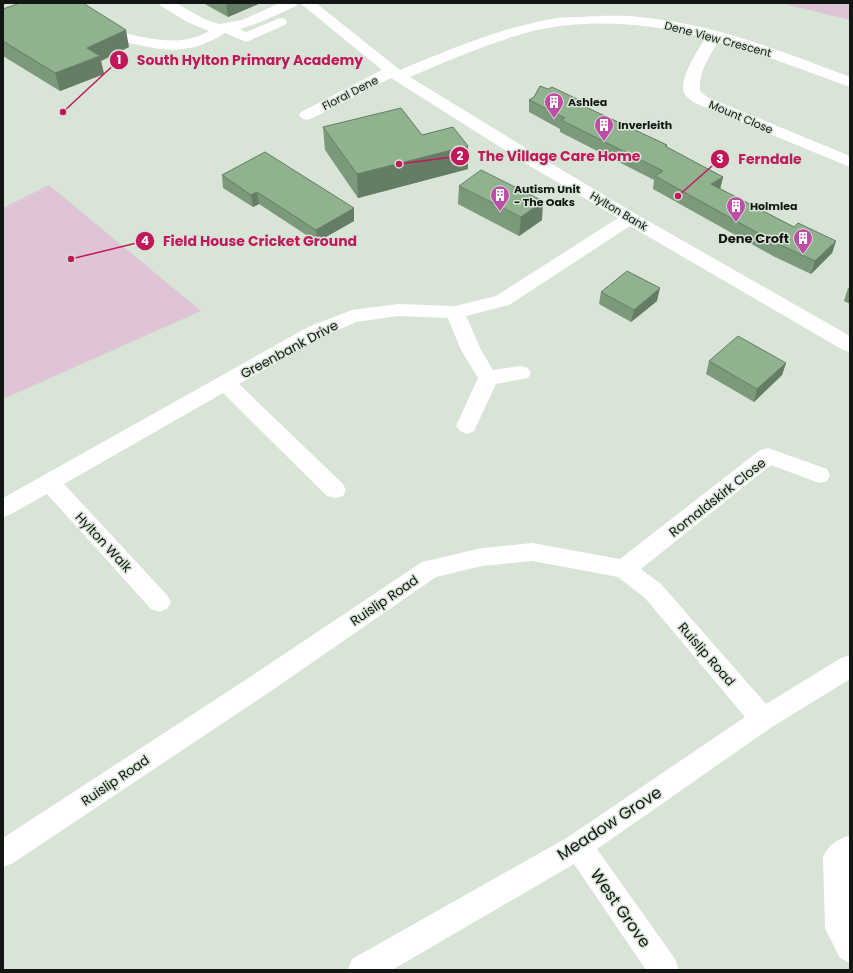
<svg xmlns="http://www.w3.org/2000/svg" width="853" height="973" font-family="Poppins,sans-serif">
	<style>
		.green { fill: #dec4d6 }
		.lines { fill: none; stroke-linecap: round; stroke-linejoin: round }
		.stream { fill: #c89fbc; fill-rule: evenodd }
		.minor { fill: #fff; fill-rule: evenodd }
		.wall { fill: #7c997b }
		.shaded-wall { fill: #657d64 }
		.building { fill: #90b28f; stroke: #657d64 }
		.labels { text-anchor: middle; stroke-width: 3; stroke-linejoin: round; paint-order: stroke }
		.far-street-label { font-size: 11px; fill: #121612; stroke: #d7e4d6 }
		.far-poi-label { font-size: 11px; font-weight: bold; fill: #121612; stroke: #d7e4d6; text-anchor: start }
		.poi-label { font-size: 13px; font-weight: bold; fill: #121612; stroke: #d7e4d6; text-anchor: end }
		.street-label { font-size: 13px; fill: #121612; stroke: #d7e4d6 }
		.near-street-label { font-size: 16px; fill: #121612; stroke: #d7e4d6 }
		.leader { fill: none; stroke: #c2185b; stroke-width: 1.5 }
		.callout-dot { fill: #c2185b; stroke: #d7e4d6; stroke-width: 1.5 }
		.mark-label { font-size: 12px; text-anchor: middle; font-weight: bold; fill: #fff }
		.callout-label { font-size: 14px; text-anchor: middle; font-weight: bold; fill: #c2185b; stroke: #d7e4d6; stroke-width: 3; stroke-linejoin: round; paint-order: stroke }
	</style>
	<rect width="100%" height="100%" fill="#d7e4d6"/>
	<g class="green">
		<path d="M780,3H850V20Z"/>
		<path d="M49,185L201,311L3,399V208Z"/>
	</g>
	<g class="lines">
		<path class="stream" d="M846,3H850V5Z"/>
		<g class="minor">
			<path d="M159,3H176L204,19L219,24L242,20L280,3H298L296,6L261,22L240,29L246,32L280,18L285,19L287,22L285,25L246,42L225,33C188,57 159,51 119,40L117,37L119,34C127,32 135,36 143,37C166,42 188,43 209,31L187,22L161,6Z"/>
			<path d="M300,3H316L400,70C451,49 502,27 557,18C565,17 573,17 581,17C600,16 619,15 639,17C711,23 782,51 850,77V87L773,59L718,42C709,57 698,73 700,91L707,97L850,156V167L695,103C692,101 686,97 684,93C679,77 698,51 705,38C651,23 589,18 533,31C491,42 450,60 410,77L542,158L636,214L850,336V352L843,350L630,226L509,305L466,316L481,350L493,370L521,366L528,368L531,373L528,378L496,384L474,431L467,434L460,431L456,426L478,378L461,350L448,318L398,316L356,322L322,337L239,384L343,484L346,490L343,496L335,498L327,496L223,393L64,484L167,595L171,602L167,609L159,612L151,609L47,494L11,514L3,517V498L308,327L352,310L398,304L455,306L496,296L618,218L530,166L391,78L313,118L307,120L301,118L299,115L301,112L382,70Z"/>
			<path d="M768,448L827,469L830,475L827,481L819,483L771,465L641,569L661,584L766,704L841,658L850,655V679L772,727L597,849L675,959L679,970H646L574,864L392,970H348L352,959L568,837L745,717L645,598L618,577L532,561L482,566L436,577L271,691L13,863L3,867V838L253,675L422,562L482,548L532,543L620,559L760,450Z"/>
			<path d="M850,835V963L840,958L825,928L823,857C829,844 837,840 850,835Z"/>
		</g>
	</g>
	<g class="wall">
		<path d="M203,3H261L228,17Z"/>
		<path d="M3,9L129,47L101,61L104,74L60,91L3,56Z"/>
		<path d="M548,89L579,100L578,104L667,145L666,147L723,177L720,189L794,227L836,241L832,253L811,274L773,256L653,189L654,180L560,132V129L529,112V100Z"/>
		<path d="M323,127L422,135L468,146V169L358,198L325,150Z"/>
		<path d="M222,175L354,221L317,242L259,204L253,207L223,188Z"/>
		<path d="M459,186L542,220L519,236L458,204Z"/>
		<path d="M850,287V304L844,301L848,288Z"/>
		<path d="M601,292L657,301L631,322L599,304Z"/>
		<path d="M709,361L786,363L782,375L754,402L706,374Z"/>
	</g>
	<g class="shaded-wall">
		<path d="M226,3H261L228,17Z"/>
		<path d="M126,30L129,47L101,61L104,74L60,91L55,73L87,48Z"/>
		<path d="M468,146V169L358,198L357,174Z"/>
		<path d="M723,177L720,189L711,184Z"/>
		<path d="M257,192L259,204L253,207L251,195Z"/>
		<path d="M543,201L542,220L519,236L521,217Z"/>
		<path d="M354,208V221L317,242L316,230Z"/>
		<path d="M836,241L832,253L811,274L815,261Z"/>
		<path d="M660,288L657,301L631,322L634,310Z"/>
		<path d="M786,363L782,375L754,402L757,389Z"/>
	</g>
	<g class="building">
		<path d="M20,3H83L126,30L87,48L100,56L55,73L3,41V9Z"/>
		<path d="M540,86L548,89L552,87L579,100L575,102L667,145L665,146L723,177L711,184L794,227L798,223L836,241L815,261L776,243L655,176L663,171L561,120L565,118L529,100L534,97Z"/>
		<path d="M401,108L422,135L453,127L468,146L357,174L323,127Z"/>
		<path d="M265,152L354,208L316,230L257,192L251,195L222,175Z"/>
		<path d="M481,170L543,201L521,217L459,186Z"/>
		<path d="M627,271L660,288L634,310L601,292Z"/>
		<path d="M738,336L786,363L757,389L709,361Z"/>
	</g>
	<defs>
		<symbol id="building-pin" viewBox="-11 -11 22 30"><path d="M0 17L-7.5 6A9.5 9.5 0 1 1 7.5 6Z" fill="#bf4ca6" stroke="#d7e4d6"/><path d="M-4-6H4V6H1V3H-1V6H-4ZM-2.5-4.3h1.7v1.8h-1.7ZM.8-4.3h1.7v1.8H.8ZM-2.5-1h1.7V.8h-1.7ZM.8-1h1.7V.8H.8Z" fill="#fff"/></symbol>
	</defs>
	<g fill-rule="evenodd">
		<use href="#building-pin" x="543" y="91" width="22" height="30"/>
		<use href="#building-pin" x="593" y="114" width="22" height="30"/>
		<use href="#building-pin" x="489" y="184" width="22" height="30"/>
		<use href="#building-pin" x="725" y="195" width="22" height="30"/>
		<use href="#building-pin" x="792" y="227" width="22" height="30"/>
	</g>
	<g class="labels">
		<g class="far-street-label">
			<text transform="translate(718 39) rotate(15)" y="4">Dene View Crescent</text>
			<text transform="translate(350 93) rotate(-27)" y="4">Floral Dene</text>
			<text transform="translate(741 117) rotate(23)" y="4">Mount Close</text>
			<text transform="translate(619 211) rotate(31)" y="4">Hylton Bank</text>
		</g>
		<g class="far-poi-label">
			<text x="568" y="106">Ashlea</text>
			<text x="618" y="129">Inverleith</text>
			<text x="514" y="193">Autism Unit<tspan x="514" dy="13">- The Oaks</tspan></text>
			<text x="750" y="210">Holmlea</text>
		</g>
		<g class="poi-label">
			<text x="789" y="243">Dene Croft</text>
		</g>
		<g class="street-label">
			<text transform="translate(289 349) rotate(-28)" y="5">Greenbank Drive</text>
			<text transform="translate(717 497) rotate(-38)" y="5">Romaldskirk Close</text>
			<text transform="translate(104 542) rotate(47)" y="5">Hylton Walk</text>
			<text transform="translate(384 600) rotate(-34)" y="5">Ruislip Road</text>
			<text transform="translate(707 654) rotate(49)" y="5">Ruislip Road</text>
			<text transform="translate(115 780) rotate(-34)" y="5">Ruislip Road</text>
		</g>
		<g class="near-street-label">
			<text transform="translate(609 823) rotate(-33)" y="6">Meadow Grove</text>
			<text transform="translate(621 908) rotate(55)" y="6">West Grove</text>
		</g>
	</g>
	<path class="leader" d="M63 112L119 60M399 164L460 156M678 196L720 159M71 259L145 241"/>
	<g class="callout-dot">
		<circle cx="63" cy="112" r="4"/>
		<circle cx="399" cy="164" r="4"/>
		<circle cx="678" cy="196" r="4"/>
		<circle cx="71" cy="259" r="4"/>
		<circle cx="119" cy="60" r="10"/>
		<circle cx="460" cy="156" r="10"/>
		<circle cx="720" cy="159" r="10"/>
		<circle cx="145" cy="241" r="10"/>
	</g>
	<g class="mark-label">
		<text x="119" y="64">1</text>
		<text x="460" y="160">2</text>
		<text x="720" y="163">3</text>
		<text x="145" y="245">4</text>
	</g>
	<g class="callout-label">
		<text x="250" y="65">South Hylton Primary Academy</text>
		<text x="559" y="161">The Village Care Home</text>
		<text x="770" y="164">Ferndale</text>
		<text x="260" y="246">Field House Cricket Ground</text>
	</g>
	<rect width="853" height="973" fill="none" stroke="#121612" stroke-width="8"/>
</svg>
